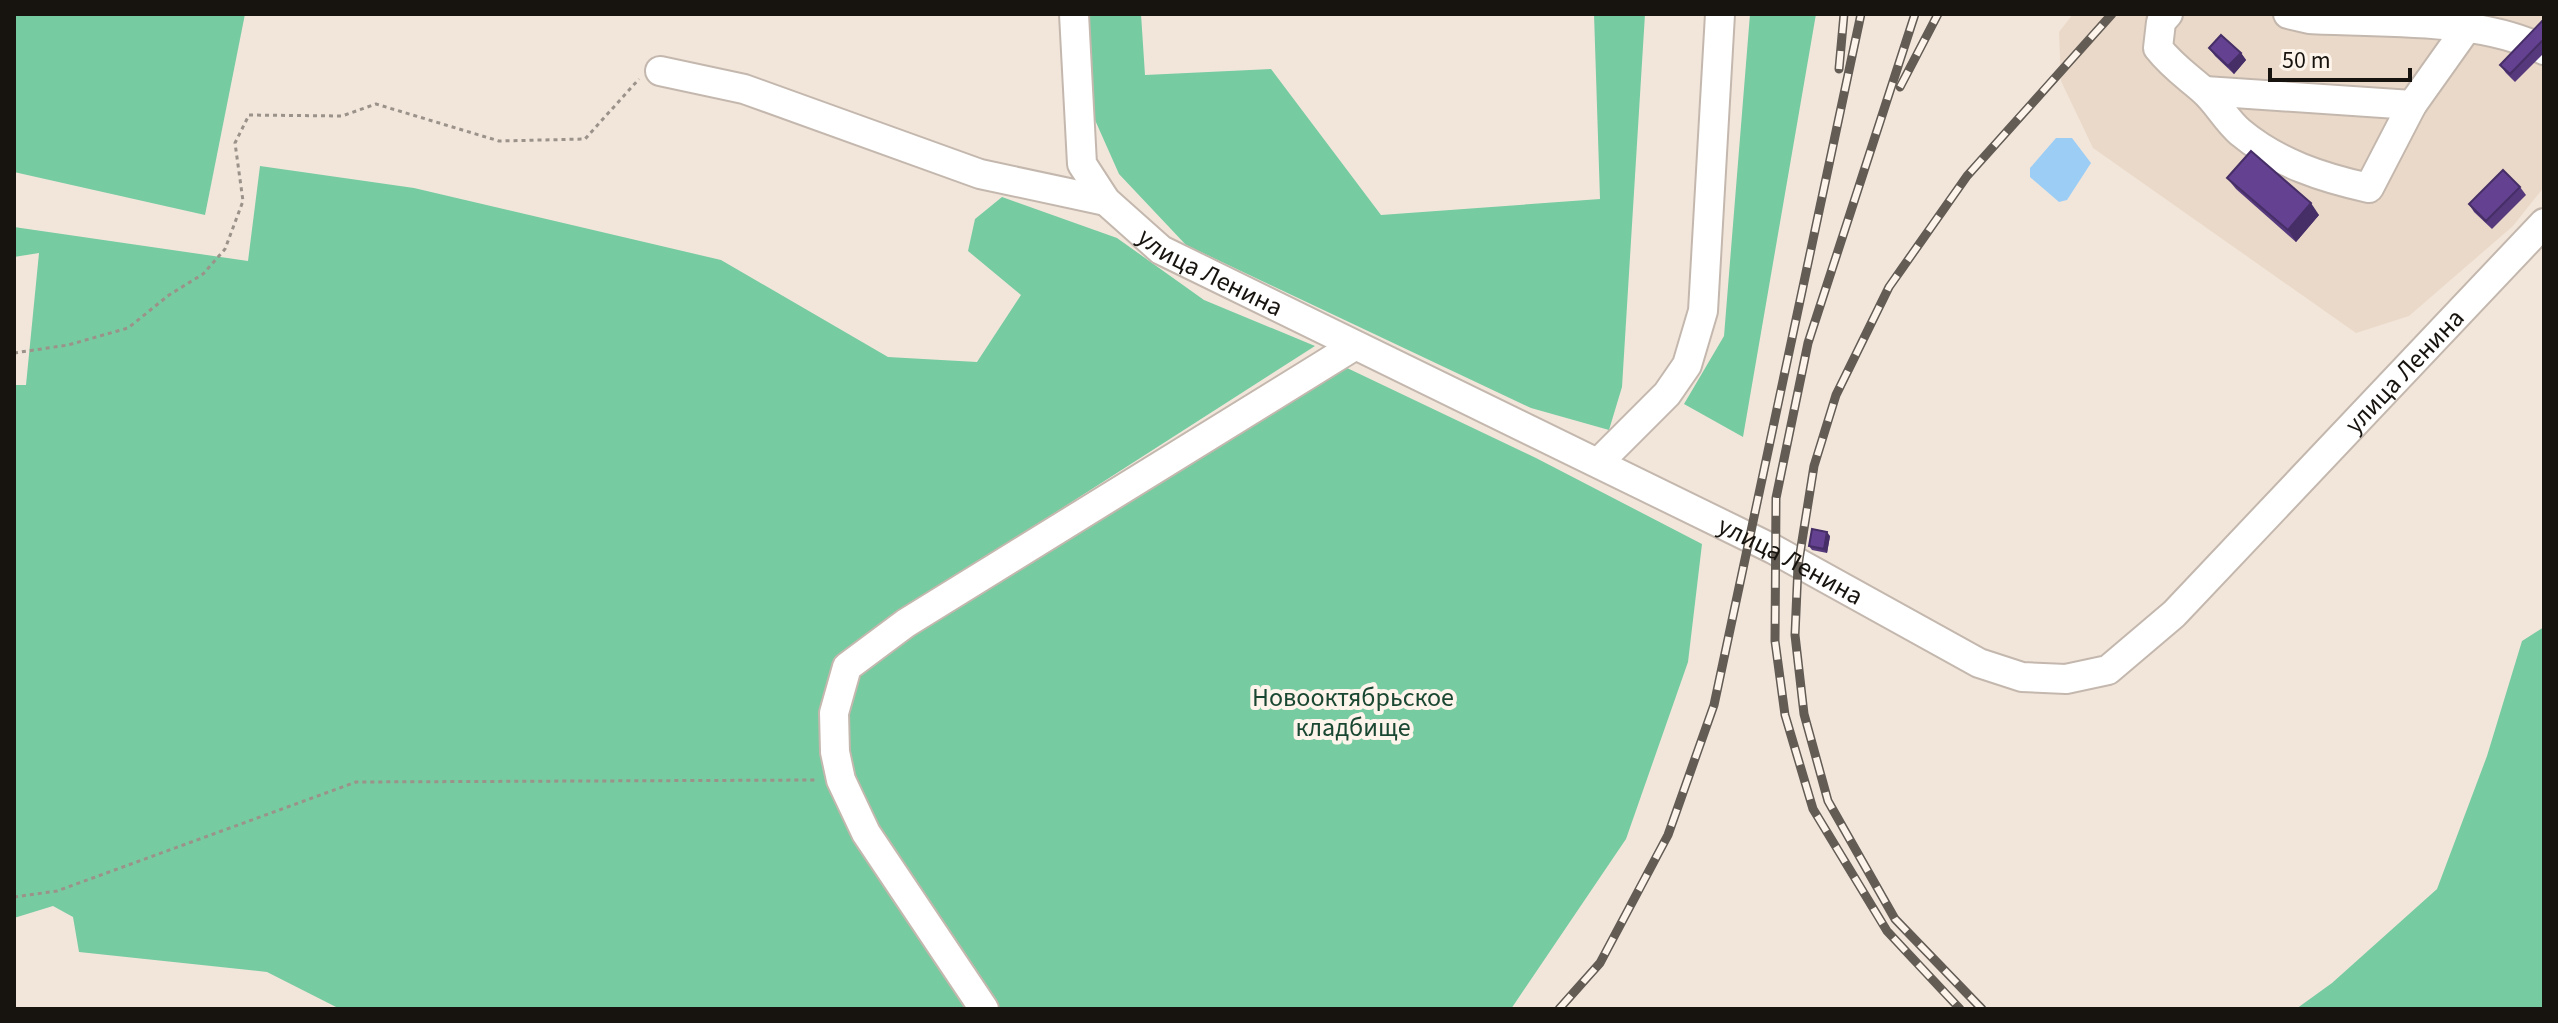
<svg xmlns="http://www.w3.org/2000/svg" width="2558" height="1023" font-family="'Source Sans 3',sans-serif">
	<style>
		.built { fill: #ead9c8 }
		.green { fill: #77cba1 }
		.water { fill: #9ccdf5 }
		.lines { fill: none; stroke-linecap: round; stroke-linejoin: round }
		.minor-casing { stroke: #c4b8ae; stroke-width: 32 }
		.path { stroke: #9b928a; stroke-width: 3; stroke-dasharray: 4 4; stroke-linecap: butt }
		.minor { stroke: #fff; stroke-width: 28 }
		.rail-casing { stroke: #625c55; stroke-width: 9 }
		.rail { stroke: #fdf4eb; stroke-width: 6; stroke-dasharray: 18; stroke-linecap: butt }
		.wall { fill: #56397d }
		.shaded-wall { fill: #462e66 }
		.building { fill: #644291; stroke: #462e66; stroke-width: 2 }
		.labels { text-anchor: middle; stroke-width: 8; stroke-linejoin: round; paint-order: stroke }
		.street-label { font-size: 26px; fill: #17130f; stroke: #fdf4eb }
		.park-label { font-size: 26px; fill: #194732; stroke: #fdf4eb }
	</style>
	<rect width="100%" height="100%" fill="#f2e6db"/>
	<path class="built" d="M2073,14H2544V187L2513,226L2409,316L2356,333L2093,148L2061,81L2059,32Z"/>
	<g class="green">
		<path d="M14,14H245L205,215L14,172Z"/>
		<path d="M1089,14H1141L1145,75L1271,69L1381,215L1600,199L1594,14H1645L1622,387L1609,430L1531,408L1186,245L1119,174L1087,102Z"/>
		<path d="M1750,14H1816L1743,437L1684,404L1724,336Z"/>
		<path d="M260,166L414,188L721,260L888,357L977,362L1021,295L968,251L975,219L1002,197L1117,238L1204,300L1315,346L886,621L1345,367L1536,458L1702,544L1688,662L1626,839L1511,1009H340L267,972L79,952L73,917L53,906L14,918V385H26L39,253L14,257V227L248,261Z"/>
		<path d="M2544,627V1009H2296L2332,983L2437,889L2487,756L2522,641Z"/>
	</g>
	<path class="water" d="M2056,138H2072L2091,163L2067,200L2059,202L2030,177V168Z"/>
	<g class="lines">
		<defs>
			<g id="minor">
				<path id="s1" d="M1074,14L1082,164L1106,201L1161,250L1773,549L1979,663L2022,677L2066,679L2108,670L2174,614L2544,223"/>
				<path d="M2168,14L2161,22L2158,48C2172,66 2187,76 2203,90C2217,102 2226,120 2240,132C2277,163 2323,178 2369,188L2412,105L2466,29"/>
				<path d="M2288,14L2309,19C2380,23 2481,17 2544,50"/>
				<path d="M660,71L744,89L980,174L1106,201"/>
				<path d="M2205,91L2412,105"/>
				<path d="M1599,462L1667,394L1687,365L1703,311L1720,14"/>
				<path d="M984,1009L866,833L841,780L835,752L834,713L847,667L906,623L1354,346"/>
			</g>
		</defs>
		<use href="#minor" class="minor-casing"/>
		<g class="path">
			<path d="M14,353L68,345L128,328L169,295L203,274L225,249L243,201L235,143L249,115L342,116L376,104L499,141L585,139L639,79"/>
			<path d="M14,897L57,891L356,782L817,780"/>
		</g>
		<use href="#minor" class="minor"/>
		<defs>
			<g id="rail">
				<path d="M1915,14L1808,343L1776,498L1775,641L1785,715L1813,809L1887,931L1960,1009"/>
				<path d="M1839,69L1844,14"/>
				<path d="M1900,87L1938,14"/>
				<path d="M1559,1009L1600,963L1668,835L1714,705L1861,14"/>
				<path d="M1982,1009L1895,919L1828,801L1804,714L1795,635L1798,566L1814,466L1836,395L1889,287L1967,176L2112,14"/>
			</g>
		</defs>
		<use href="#rail" class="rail-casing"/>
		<use href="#rail" class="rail"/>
	</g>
	<g class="wall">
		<path d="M2544,19V53L2515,82L2506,73L2500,65Z"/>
		<path d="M2209,48L2241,53L2246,60L2234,74L2215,56Z"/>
		<path d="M2227,178L2319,215L2296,242L2236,189Z"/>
		<path d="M2520,187L2526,195L2492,229L2474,212L2469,204Z"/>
		<path d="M1830,536L1827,553L1812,550L1809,546Z"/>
	</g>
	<g class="shaded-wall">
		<path d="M2241,53L2246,60L2234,74L2228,66Z"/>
		<path d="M2311,203L2319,215L2296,242L2288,230Z"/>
		<path d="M1827,532L1830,536L1827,553L1824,549Z"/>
	</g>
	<g class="building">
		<path d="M2544,19V39L2510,74L2500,65Z"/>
		<path d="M2221,35L2241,53L2228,66L2209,48Z"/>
		<path d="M2251,151L2311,203L2288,230L2227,178Z"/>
		<path d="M2503,170L2520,187L2486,221L2469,204Z"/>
		<path d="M1812,529L1827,532L1824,549L1809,546Z"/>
	</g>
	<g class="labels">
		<g class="street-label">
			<text dy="9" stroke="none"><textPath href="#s1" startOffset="322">улица Ленина</textPath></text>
			<text dy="9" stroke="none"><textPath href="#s1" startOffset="1738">улица Ленина</textPath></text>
			<text dy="9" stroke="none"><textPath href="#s1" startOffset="970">улица Ленина</textPath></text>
		</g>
		<g class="park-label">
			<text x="1353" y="706">Новооктябрьское<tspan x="1353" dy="30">кладбище</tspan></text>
		</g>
	</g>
	<rect width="2558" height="1023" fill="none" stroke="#17130f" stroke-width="32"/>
	<path d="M2270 68v12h140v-12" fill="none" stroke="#17130f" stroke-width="4"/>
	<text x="2282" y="68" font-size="24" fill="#17130f" stroke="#fdf4eb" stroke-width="6" paint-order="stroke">50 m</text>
</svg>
